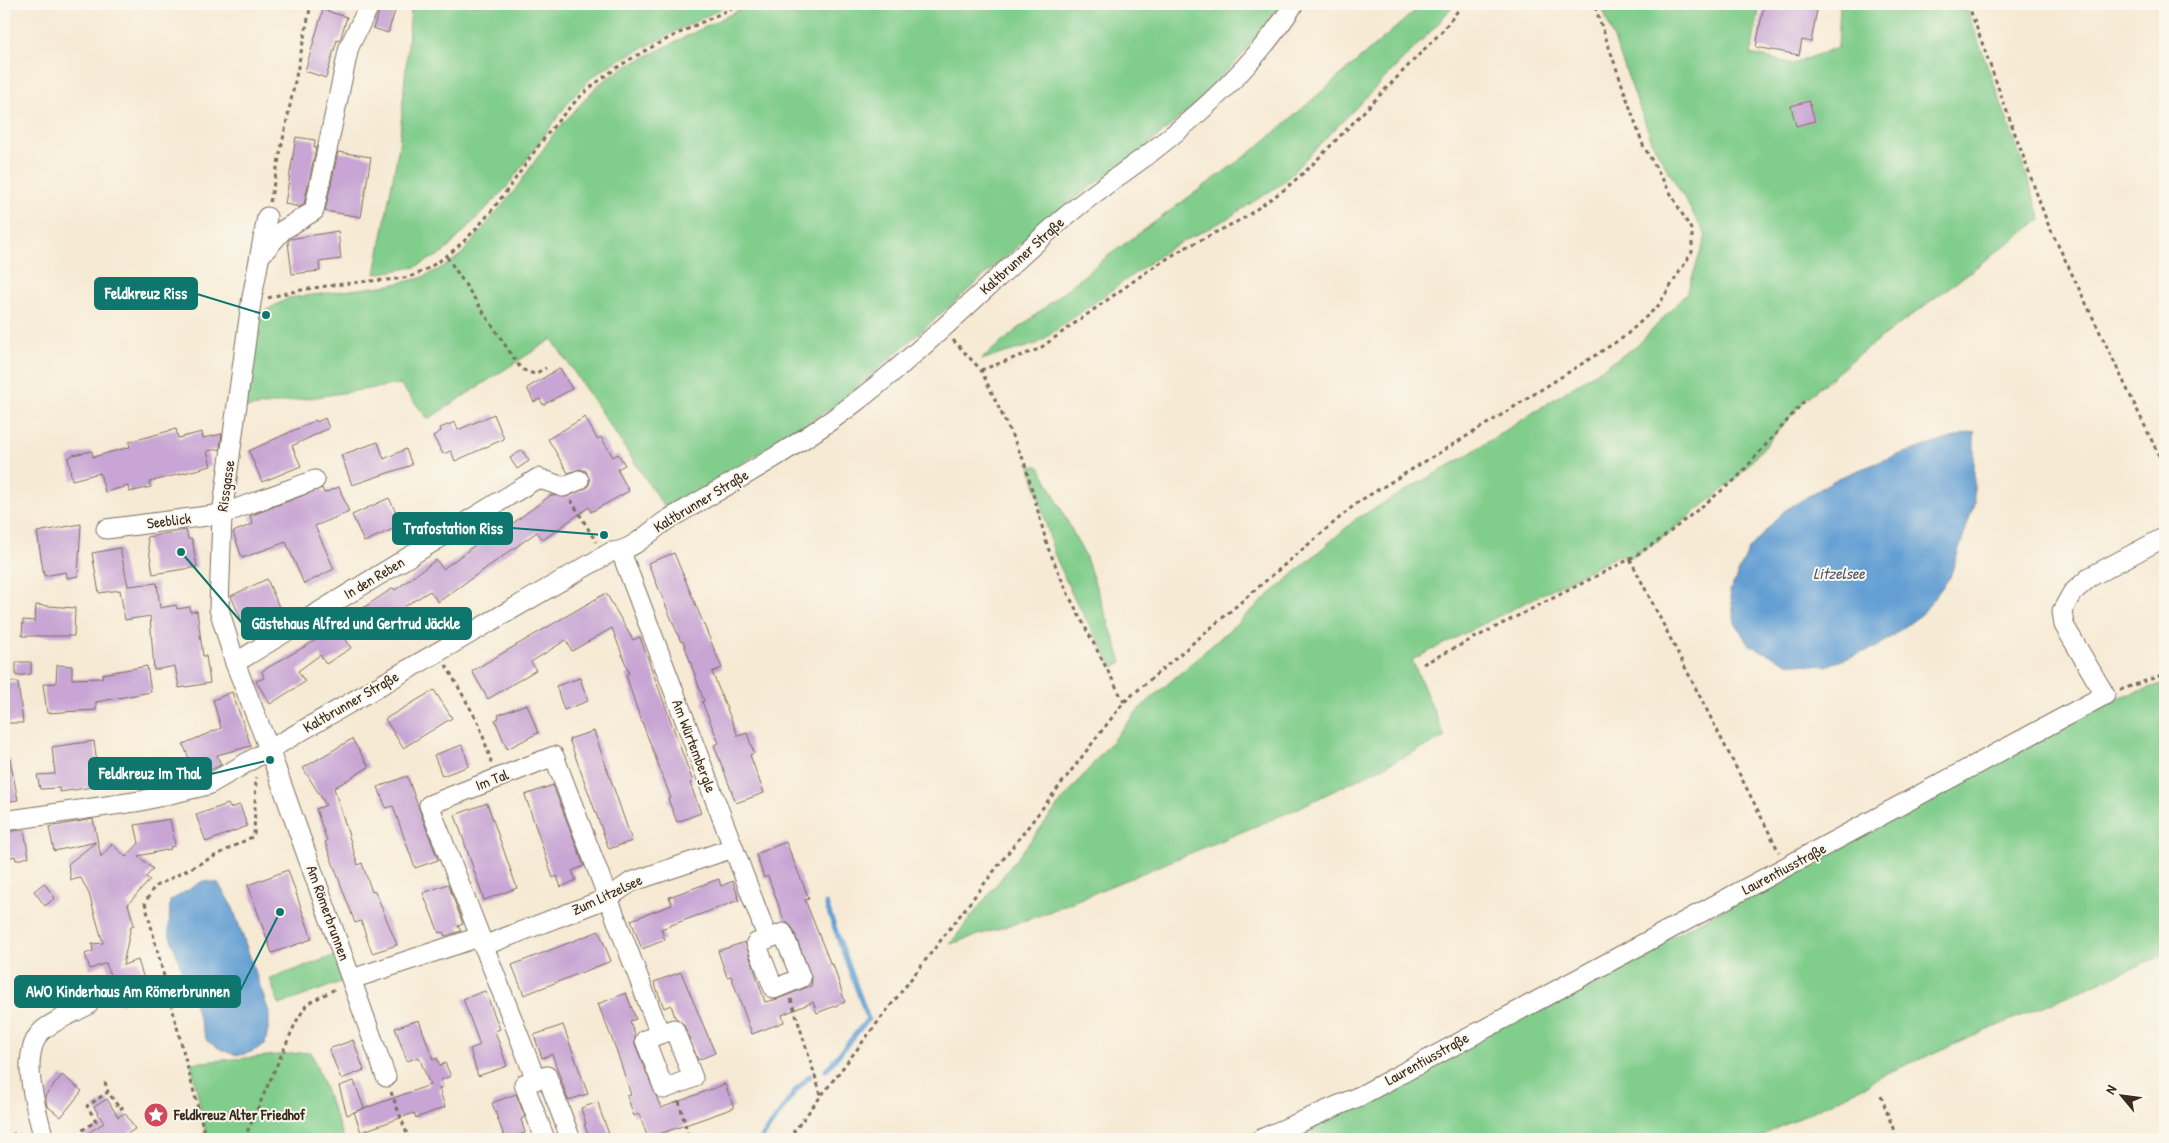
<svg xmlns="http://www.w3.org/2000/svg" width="2169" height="1143" font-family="'Patrick Hand',sans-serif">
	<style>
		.green { fill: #81cd8c; stroke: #5e7c55 }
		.water { fill: #639fd3; stroke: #4f6478 }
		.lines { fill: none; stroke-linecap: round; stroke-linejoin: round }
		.stream { stroke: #639fd3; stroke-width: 5 }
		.building { fill: #c8a5d4 }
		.minor-casing { stroke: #7c6d5e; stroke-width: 21 }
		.path { stroke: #7c6d5e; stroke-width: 3; stroke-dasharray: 4 4; stroke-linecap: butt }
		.minor { stroke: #fff; stroke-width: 19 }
		.labels { text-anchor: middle; stroke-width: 4; stroke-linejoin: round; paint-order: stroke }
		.street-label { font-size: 15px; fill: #3b2a1e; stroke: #fbf7ec }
		.poi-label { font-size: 15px; font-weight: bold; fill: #3b2a1e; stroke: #fbf7ec; text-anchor: start }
		.water-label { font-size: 16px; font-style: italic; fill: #4b5966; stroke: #fbf7ec }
		.leader { fill: none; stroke: #0f766e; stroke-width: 2 }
		.callout-dot { fill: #0f766e; stroke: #fbf7ec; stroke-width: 2 }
		.callout { fill: #0f766e; stroke: #0f766e; stroke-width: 2 }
		.callout-label { font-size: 16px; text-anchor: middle; font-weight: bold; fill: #fff }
	</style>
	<rect width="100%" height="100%" fill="#fbf7ec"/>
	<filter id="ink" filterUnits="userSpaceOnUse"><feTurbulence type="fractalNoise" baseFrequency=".02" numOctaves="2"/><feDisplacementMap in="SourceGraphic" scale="10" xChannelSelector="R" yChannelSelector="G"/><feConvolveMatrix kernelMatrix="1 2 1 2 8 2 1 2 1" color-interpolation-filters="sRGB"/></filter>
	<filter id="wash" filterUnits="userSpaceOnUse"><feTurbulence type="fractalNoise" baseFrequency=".0096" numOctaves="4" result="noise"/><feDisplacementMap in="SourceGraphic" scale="20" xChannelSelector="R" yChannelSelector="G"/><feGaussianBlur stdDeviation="1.12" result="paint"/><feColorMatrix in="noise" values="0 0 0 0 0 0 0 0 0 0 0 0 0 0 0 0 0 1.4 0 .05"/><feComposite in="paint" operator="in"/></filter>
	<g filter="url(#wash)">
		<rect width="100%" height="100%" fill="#f6ead4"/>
		<g class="green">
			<path d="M407,4H730L615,62L591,78L570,100L506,188L443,253L415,267L375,274L399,146L411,10Z"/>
			<path d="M751,4H1282L1242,55L1195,105L1144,148L1058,211L839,403L667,511L552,339L428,419L400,384L245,408L254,324L263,312L289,298L390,285L421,278L447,265L462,254L515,190L555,132L599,84L625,67Z"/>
			<path d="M1423,4H1454L1437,25L1281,184L1225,220L1170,248L1037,344L980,360L1108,256L1259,146Z"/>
			<path d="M1601,4H1760L1751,54L1793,64L1838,47L1840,4H1965L2018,150L2041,219L1857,356L1806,399L1736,479L1661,539L1632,557L1619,555L1412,660L1445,737L1292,811L1036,917L950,944L1057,807L1138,710L1356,519L1461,459L1637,346L1687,293L1706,236L1653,144Z"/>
			<path d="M1030,466H1039L1044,475L1086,558L1122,662L1113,667L1072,594L1054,553Z"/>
			<path d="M2165,683V954L1878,1077L1869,1084L1755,1139H1281L1619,965L2114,699Z"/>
			<path d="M336,955L346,980L279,1005L270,979Z"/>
			<path d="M311,1052L344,1139H207L191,1063Z"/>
		</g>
		<g class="water">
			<path d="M1974,431V504L1950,577L1922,614L1877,647L1826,666L1788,663L1751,646L1735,623L1730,591L1749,549L1784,511L1838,478L1895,456Z"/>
			<path d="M203,881L218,883L233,908L269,1012V1024L265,1044C239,1061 232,1056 207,1041L169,933L170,901Z"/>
		</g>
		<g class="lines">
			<g class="stream">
				<path d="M826,904L868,1019L826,1070"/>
				<path d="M761,1139L797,1089L810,1076"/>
			</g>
		</g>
		<g id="blocks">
			<g class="building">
				<path d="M1764,4H1818L1811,42L1802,40L1799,55L1756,47Z"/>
				<path d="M381,6L395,11L388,33L373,28Z"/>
				<path d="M323,10L347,17L341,37L339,41L337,40L326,78L305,71Z"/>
				<path d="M1809,101L1815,121L1796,126L1791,106Z"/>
				<path d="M296,137L315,140L314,148H316L304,204L300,207L285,204Z"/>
				<path d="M338,152L371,157L361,217L325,211Z"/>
				<path d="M338,231L341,259L319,262L320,271L292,274L288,242L290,239Z"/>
				<path d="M560,368L572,389L543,405L540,399L534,402L527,388Z"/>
				<path d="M494,414L504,439L455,461L451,451L443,454L433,436L441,431L440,428L455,422L458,430Z"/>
				<path d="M585,417L597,439L601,437L613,457L618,454L625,465L617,469L629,491L591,512L589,507L543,540L537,532L438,602L430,591L405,606L411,616L380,636L370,625L346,640L351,648L326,664L320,655L298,671L305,682L270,704L256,681L264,678L262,671L365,612L363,608L393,588L395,590L436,560L443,569L502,525L505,529L551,495L567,497L588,487L590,481L586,471L580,469L568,473L548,439Z"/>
				<path d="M325,418L329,428L292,446L301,466L262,482L249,451L316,420L317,422Z"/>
				<path d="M176,429L178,438L202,432L203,438L222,434L220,449L207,451L211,466L149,482L151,487L129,492L128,486L105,492L100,473L72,480L68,458L73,455L92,451L93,457L130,447L129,442Z"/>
				<path d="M378,442L384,459L406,449L412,465L352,485L341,455Z"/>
				<path d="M522,450L529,461L517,469L510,458Z"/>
				<path d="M339,487L349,512L315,526L334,569L304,584L286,542L242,558L233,532L253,524L250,516L322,488L324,493Z"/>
				<path d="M389,498L402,525L364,542L352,515Z"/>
				<path d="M81,524L78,576L67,578L66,572L44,576L37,532Z"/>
				<path d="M186,530L188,539H192L197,567L153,574L147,537Z"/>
				<path d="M120,548L128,586L157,583L160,608L176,605L177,609L190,607V612L197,611L203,656H206L210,683L179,688L175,666L154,670L150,616L125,620L120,590L99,593L92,553Z"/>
				<path d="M674,553L722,668L712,672L738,736L747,733L754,753L750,755L764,793L736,803L714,745L719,743L702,702L704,701L683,641L681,642L648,563Z"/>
				<path d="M267,579L279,607L243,624L231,596Z"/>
				<path d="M606,593L633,640L640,637L693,782L690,783L701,813L677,822L668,799L671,798L636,706L626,675L629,673L612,628L572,651L566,640L531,662L536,670L488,699L472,671Z"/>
				<path d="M36,605L75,608L74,636H22L23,620L35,621Z"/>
				<path d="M16,662H31V674L16,676Z"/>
				<path d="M57,665L72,666V679L102,678V674L147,666L151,692L96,702V710L47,713L43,684L56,683Z"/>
				<path d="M580,678L588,701L564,710L556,686Z"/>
				<path d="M4,682H18L23,723H4Z"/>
				<path d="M434,690L452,718L403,748L385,719Z"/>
				<path d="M232,692L251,746L217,755L221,765L196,776L183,744L221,728L213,700Z"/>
				<path d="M527,704L538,733L507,749L495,720L499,718L498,715Z"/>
				<path d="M594,731L632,841L609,849L569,739Z"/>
				<path d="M352,739L369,767L334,788L358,865L362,863L372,892L375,891L397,945L372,953L361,921L355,923L325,842L327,841L316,809L326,805L303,768Z"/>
				<path d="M94,741L100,786L60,792L59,788L40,789L37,775L55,774L52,747Z"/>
				<path d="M462,745L469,766L442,776L434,755Z"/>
				<path d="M10,759L18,800L4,802V760Z"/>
				<path d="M407,776L438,860L415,868L393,806L386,808L378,787Z"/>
				<path d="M553,785L584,866L572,871L576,880L561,887L557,876L553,878L525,795Z"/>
				<path d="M487,803L517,888L484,900L455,815Z"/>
				<path d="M228,804L230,808L240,805L247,826L206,842L196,815Z"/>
				<path d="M93,819L101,857L112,844L126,857L139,843L135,825L170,819L175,846L170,847L171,849L138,856L153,869L146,877L150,880L128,904L134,925L131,926L123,965L138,960L147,989L143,990L145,996L120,1004L106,963L90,969L85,954L93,951L92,944L103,943L89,894L81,878L71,880L68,864L96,842L54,851L49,827Z"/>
				<path d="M24,830L29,857L16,860L15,856L4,859V832Z"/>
				<path d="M786,842L809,899L805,900L831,965L833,964L845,1002L817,1013L813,1002L782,1015L784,1022L752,1034L731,976L727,977L718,951L745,942L765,1002L778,999L805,988L811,986L812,980L793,929L783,918L768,876L764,878L756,854Z"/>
				<path d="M288,870L312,939L272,953L248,885Z"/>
				<path d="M719,879L721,886L733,881L739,900L661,929L665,940L642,949L631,920L672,905L669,897Z"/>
				<path d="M44,883L55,898L45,906L34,891Z"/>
				<path d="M448,884L463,924L458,926L461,931L445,936L443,932L439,933L423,893Z"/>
				<path d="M599,931L611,961L524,995L512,965Z"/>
				<path d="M681,972L715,1053L698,1060L684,1025L675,1017L671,1005L664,1008L654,982Z"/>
				<path d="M485,991L500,1029L495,1031L507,1066L478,1076L470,1049L480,1045L463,999Z"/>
				<path d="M626,993L636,1019L630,1021L635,1035V1044L661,1108L725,1084L734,1108L648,1138L639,1114L634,1116L627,1096L631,1095L616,1049L598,1004Z"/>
				<path d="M419,1020L433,1060L437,1058L440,1066L445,1063L451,1076L441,1080L443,1087L439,1088L445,1107L416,1118L414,1113L361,1132L354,1112L430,1085L419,1057L407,1061L395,1028Z"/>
				<path d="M563,1025L588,1094L568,1100L552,1054L542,1058L534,1035Z"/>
				<path d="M353,1040L364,1070L341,1079L329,1049Z"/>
				<path d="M62,1075L82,1091L61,1117L47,1106L45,1096Z"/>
				<path d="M354,1081L364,1108L347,1115L339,1086Z"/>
				<path d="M516,1094L525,1117L521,1119L525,1133L505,1139L492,1103Z"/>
				<path d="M107,1099L118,1117L125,1113L135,1129L119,1139H78L104,1123L94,1107Z"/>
				<path d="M598,1102L601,1113L611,1139H590L584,1124H586L581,1108Z"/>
			</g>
		</g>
	</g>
	<g filter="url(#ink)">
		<use href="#blocks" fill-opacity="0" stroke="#7c6d5e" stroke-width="1"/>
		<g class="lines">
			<defs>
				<g id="minor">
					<path d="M267,217L251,303L222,514L219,609L235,663L269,749L386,1077"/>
					<path d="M260,256L283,230L314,211L349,47L370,4"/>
					<path d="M106,529L222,514L315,480"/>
					<path d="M621,552L768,939L756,943L774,989L801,978L783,933L768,939"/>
					<path d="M235,663L538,478L563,487L579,480"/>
					<path d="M4,821L141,801L208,785L611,552C632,552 650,531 667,520C728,485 792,450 848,408C925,350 992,280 1065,217C1090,195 1119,176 1146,156C1201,114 1257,62 1294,4"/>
					<path d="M483,946L608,898L631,882L733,848"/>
					<path d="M352,979L479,937"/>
					<path d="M536,1080L429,805L554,756L660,1034L645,1040L664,1089L693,1078L674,1029L660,1034"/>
					<path d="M44,1139C37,1111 17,1053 43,1030C55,1020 74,1013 88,1005"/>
					<path d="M545,1139L524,1084L547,1076L570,1137L565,1139"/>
					<path d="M1261,1139L1360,1096L2105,695L2064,625L2062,611L2072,593L2090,577L2165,537"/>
				</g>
			</defs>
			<use href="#minor" class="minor-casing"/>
			<g class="path">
				<path d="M1968,4L2047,222L2165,468"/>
				<path d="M270,202L311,4"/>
				<path d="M447,257L521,369L534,374L546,368"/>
				<path d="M268,298C301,288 335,285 369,281C385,280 407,280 421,272C492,235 521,157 575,102C620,56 684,32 740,4"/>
				<path d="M953,340L981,370L1024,461L1048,548L1069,596L1124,702"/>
				<path d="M981,370L1039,349L1149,270L1181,250L1244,218L1285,189L1309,168L1443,30L1463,4"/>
				<path d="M571,500L596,542"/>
				<path d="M1630,559L1661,539L1736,479L1806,399"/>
				<path d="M1423,664L1630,559L1779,852"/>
				<path d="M446,665L479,724L492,764"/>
				<path d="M2120,690L2165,674"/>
				<path d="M791,999L821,1095"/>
				<path d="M105,1082L108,1092"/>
				<path d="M391,1092L409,1139"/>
				<path d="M1881,1096L1897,1139"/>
				<path d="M679,1101L689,1139"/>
				<path d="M4,1139L14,1134L25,1135"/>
				<path d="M69,1139L96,1121L87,1106L108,1092L120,1109L126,1105"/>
				<path d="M206,1139L145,903L154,887L254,836L256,777"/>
				<path d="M244,1139L296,1022L307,1004L337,988"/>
				<path d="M788,1139L1124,702L1358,502L1495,419L1624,337L1658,306L1692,252V231L1643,145L1594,4"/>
			</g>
			<use href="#minor" class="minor"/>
		</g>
	</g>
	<defs>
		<symbol id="sight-disc" viewBox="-11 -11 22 22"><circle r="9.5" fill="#d1495b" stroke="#fbf7ec"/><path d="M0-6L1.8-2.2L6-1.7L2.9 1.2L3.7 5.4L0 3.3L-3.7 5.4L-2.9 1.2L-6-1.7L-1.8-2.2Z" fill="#fff"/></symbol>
	</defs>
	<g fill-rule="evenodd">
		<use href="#sight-disc" x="142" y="1101" width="28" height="28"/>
	</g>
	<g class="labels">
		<g class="street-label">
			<text transform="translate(1022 256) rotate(-42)" y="5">Kaltbrunner Straße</text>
			<text transform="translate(226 486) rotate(-82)" y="5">Rissgasse</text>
			<text transform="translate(701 501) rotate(-31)" y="5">Kaltbrunner Straße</text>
			<text transform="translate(169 521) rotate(-7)" y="5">Seeblick</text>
			<text transform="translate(374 578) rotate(-31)" y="5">In den Reben</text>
			<text transform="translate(351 702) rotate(-30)" y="5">Kaltbrunner Straße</text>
			<text transform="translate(694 746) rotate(69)" y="5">Am Würtembergle</text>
			<text transform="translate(492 780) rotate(-21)" y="5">Im Tal</text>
			<text transform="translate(1784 869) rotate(-28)" y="5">Laurentiusstraße</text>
			<text transform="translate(607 895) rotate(-25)" y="5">Zum Litzelsee</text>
			<text transform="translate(328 913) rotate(70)" y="5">Am Römerbrunnen</text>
			<text transform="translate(1427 1059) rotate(-29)" y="5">Laurentiusstraße</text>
		</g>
		<g class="poi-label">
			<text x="174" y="1120">Feldkreuz Alter Friedhof</text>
		</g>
		<g class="water-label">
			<text x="1839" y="579">Litzelsee</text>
		</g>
	</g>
	<path class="leader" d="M266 315L197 294M604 535L512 528M181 552L242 623M270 760L211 774M280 912L240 991"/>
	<g class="callout-dot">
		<circle cx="266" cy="315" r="5"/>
		<circle cx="604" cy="535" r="5"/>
		<circle cx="181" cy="552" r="5"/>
		<circle cx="270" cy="760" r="5"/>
		<circle cx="280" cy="912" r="5"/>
	</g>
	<g class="callout">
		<rect x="95" y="278" width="102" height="31" rx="5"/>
		<rect x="393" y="513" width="119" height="31" rx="5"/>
		<rect x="242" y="608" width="229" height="31" rx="5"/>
		<rect x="89" y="758" width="122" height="31" rx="5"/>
		<rect x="15" y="976" width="225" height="31" rx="5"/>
	</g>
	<g class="callout-label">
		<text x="146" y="299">Feldkreuz Riss</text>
		<text x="453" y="534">Trafostation Riss</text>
		<text x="356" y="629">Gästehaus Alfred und Gertrud Jäckle</text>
		<text x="150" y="779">Feldkreuz Im Thal</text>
		<text x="128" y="997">AWO Kinderhaus Am Römerbrunnen</text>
	</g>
	<rect width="2169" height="1143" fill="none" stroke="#fbf7ec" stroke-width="20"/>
	<g transform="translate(2122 1096) rotate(299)" stroke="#fbf7ec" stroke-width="4" paint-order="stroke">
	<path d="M0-4L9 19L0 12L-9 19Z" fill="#3b2a1e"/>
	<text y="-8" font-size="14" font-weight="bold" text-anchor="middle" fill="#3b2a1e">N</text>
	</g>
</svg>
